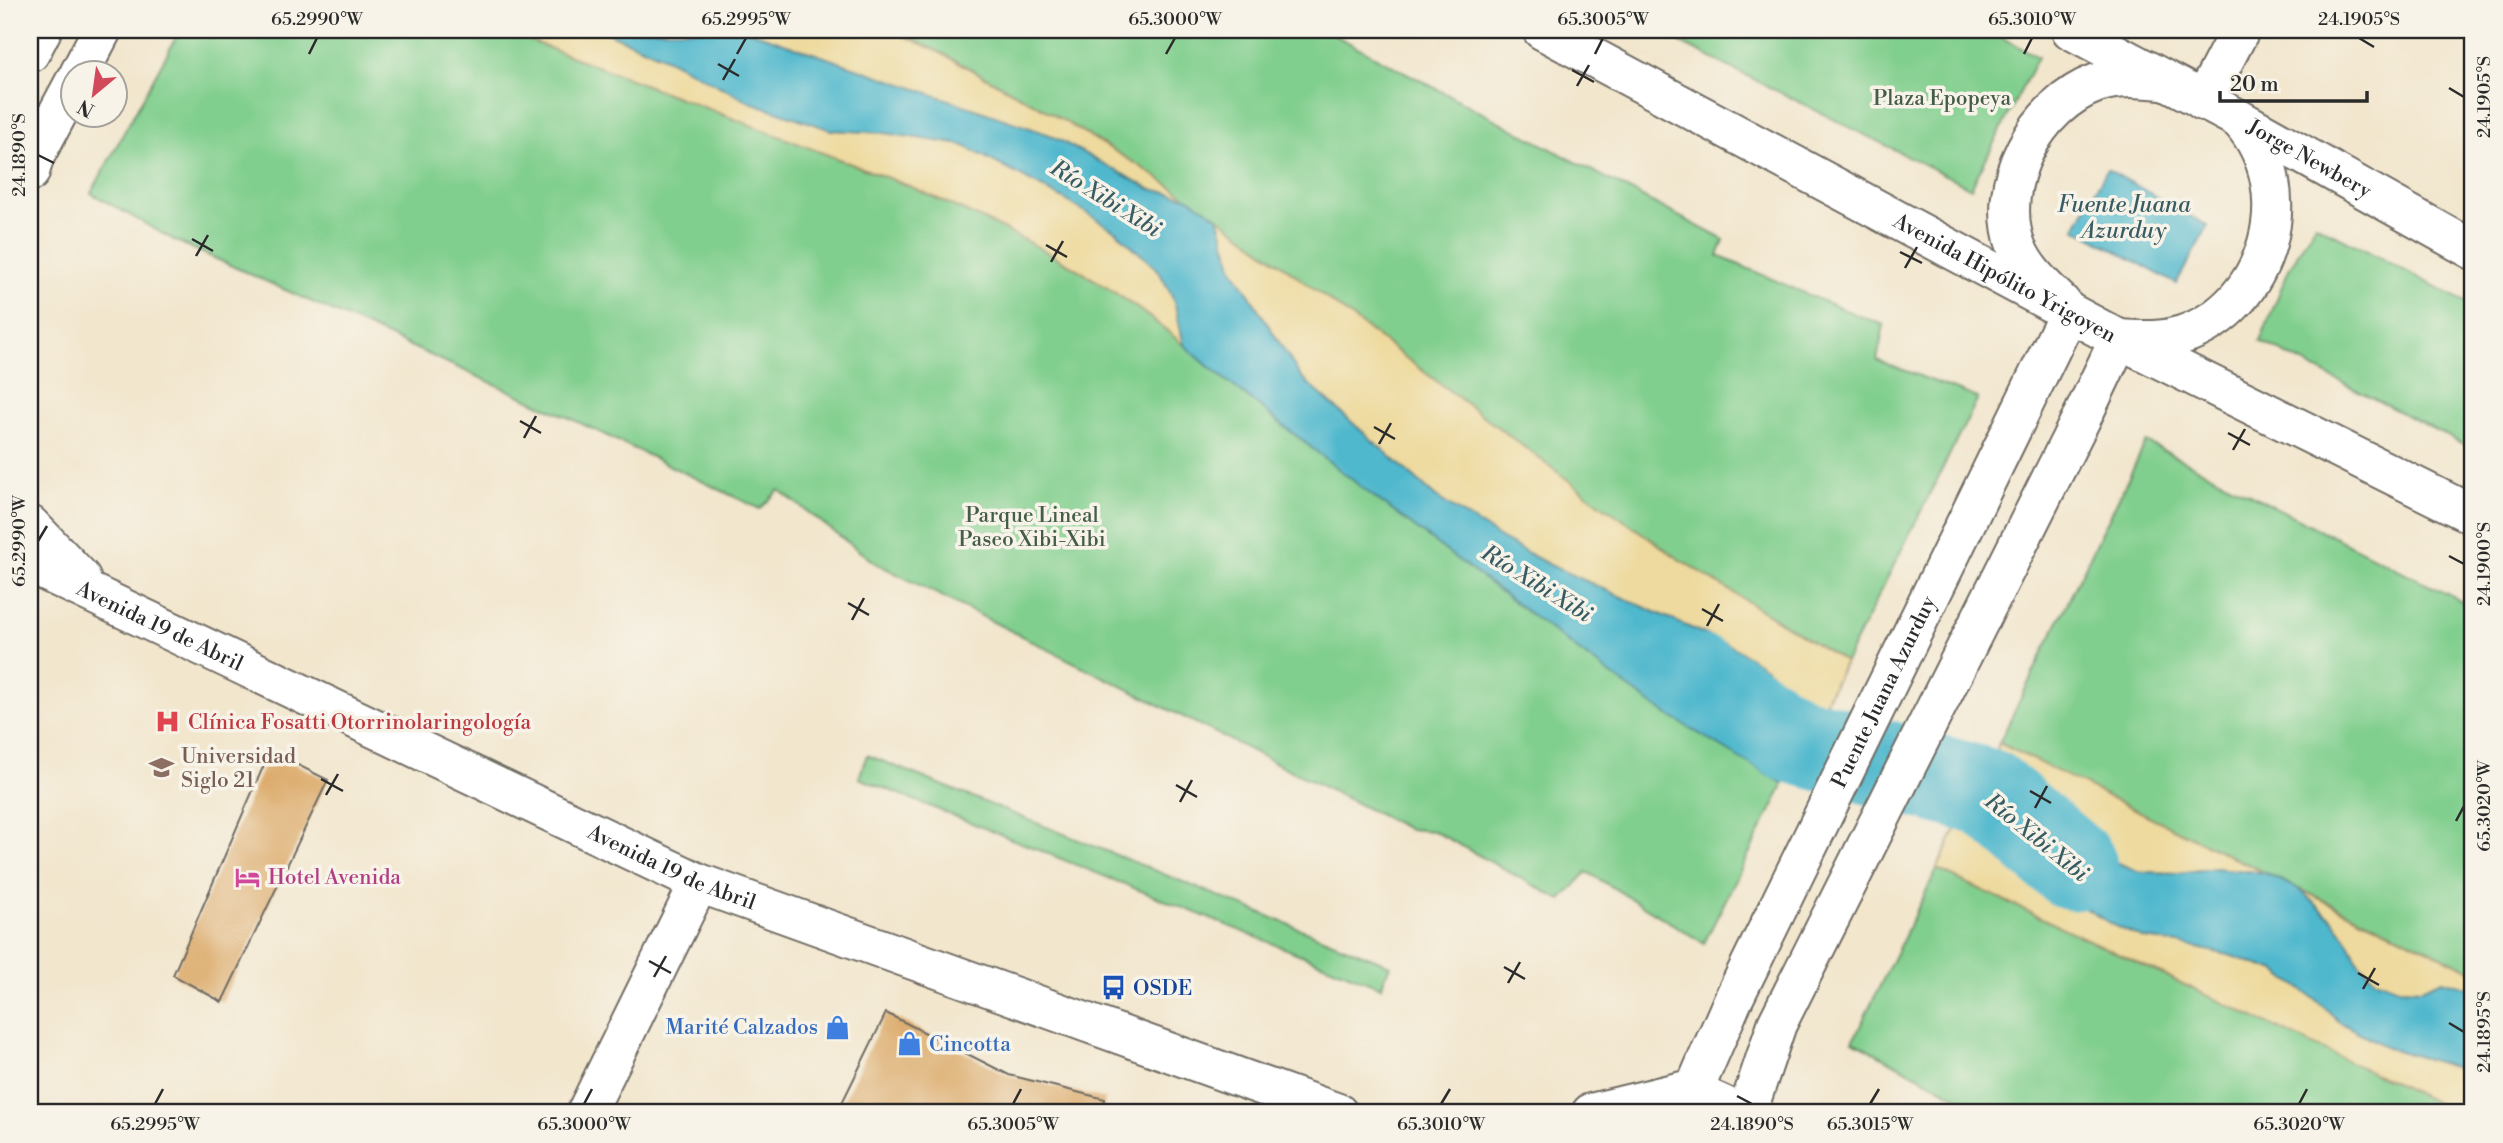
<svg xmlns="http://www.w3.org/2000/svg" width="2503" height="1143" font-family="'Libre Bodoni',serif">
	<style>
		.green { fill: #81cf8e; stroke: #567d5c; stroke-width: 2 }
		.sand { fill: #eeda9e; stroke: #8c8264; stroke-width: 2 }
		.water { fill: #4fb8cd; stroke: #3d727c; stroke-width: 2 }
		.pier { fill: #f2e6cd }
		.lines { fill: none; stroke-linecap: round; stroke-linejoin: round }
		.river { stroke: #4fb8cd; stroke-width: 89 }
		.building { fill: #dba967 }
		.service-casing { stroke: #716c64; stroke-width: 33 }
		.minor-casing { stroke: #716c64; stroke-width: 42 }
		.tertiary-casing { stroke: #716c64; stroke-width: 42 }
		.secondary-casing { stroke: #716c64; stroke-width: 42 }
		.service { stroke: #fff; stroke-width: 30 }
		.minor { stroke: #fff; stroke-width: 38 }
		.tertiary { stroke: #fff; stroke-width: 38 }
		.secondary { stroke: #fff; stroke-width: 38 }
		.ticks { fill: none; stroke: #2b2b2b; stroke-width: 2.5 }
		.labels { text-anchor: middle; stroke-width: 7; stroke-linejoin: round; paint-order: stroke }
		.park-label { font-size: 21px; fill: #455c49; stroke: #f7f3e8 }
		.street-label { font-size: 21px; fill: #2b2b2b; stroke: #f7f3e8 }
		.health-label { font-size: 21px; fill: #be3a42; stroke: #f7f3e8; text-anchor: start }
		.education-label { font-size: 21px; fill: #785e54; stroke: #f7f3e8; text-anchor: start }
		.hotel-label { font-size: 21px; fill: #b23c85; stroke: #f7f3e8; text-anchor: start }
		.transit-label { font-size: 21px; fill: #164399; stroke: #f7f3e8; text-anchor: start }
		.shop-label { font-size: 21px; fill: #366cbe; stroke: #f7f3e8; text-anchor: end }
		.water-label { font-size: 23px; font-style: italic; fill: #385c64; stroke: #f7f3e8 }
		.neatline { fill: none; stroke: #2b2b2b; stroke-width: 2.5 }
		.ticks-label { font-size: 18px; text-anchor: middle; fill: #2b2b2b }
	</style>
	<rect width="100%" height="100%" fill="#f7f3e8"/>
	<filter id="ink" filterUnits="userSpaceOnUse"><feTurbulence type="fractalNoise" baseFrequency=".0143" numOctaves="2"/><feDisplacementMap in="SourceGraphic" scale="14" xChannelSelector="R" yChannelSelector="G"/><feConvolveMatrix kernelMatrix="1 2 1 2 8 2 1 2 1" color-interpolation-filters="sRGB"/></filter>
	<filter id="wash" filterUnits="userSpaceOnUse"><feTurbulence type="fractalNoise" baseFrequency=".00686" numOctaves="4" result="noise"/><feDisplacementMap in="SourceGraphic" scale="28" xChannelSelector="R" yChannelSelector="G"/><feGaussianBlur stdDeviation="1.57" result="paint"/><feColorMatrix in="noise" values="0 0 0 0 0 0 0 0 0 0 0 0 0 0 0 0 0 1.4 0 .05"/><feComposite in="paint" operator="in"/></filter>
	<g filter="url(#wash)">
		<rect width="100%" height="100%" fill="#f2e6cd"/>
		<g class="green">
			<path d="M180,30H503L909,186L1015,234L1084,271L1133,304L1166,329L1208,366L1369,493L1618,680L1668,715L1784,784L1704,943L1587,872L1561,900L1434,831L1408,829L875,563L779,490L760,509L572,419L174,240L91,193Z"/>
			<path d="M892,30H1325L1724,240L1718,256C1774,279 1828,305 1884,325L1877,360L1978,398L1845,662L1682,561L1596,501L1218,217L1138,165L1042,108L943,54Z"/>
			<path d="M1655,30H1988L2038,57L1971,188Z"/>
			<path d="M2315,224L2473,306V449L2260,341L2289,269Z"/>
			<path d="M2146,442L2473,607V971L2148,817L1999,743Z"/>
			<path d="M867,755L1390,965L1381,987L859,778Z"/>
			<path d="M1937,869L2459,1113H1987L1853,1041Z"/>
		</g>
		<g class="sand">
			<path d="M503,30H601L831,130L885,133L963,145L1064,199L1117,232L1159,271L1174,300L1184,345C1102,274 1007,229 909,186Z"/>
			<path d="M746,30H892L943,54L1042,108L1138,165L1187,197L1150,189L1050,135Z"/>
			<path d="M1218,217L1596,501L1682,561L1845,662L1818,716L1767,669L1733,647L1550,565L1503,540L1436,497L1301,377L1233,269Z"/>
			<path d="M1999,743L2265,873L2216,868L2179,873L2140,872L2104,857L2077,831L2065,812L2026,787L1992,758Z"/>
			<path d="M1960,821L1998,833L2030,868L2061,894L2115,926L2145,939L2179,944L2229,955L2276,971L2316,1000L2341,1023L2387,1047L2473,1073V1113H2459L1937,869Z"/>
			<path d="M2299,889L2473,971V989L2443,980L2421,989L2398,988L2375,979L2359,963L2348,941L2333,920Z"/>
		</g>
		<g class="water">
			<path d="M601,30H746L1050,135L1150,189L1187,197L1218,217L1233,269L1301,377L1436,497L1503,540L1550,565L1733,647L1767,669L1818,716L1784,784L1668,715L1618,680L1369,493L1208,366L1184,345L1174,300L1159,271L1117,232L1064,199L963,145L885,133L831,130L750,102L662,56Z"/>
			<path d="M2107,169L2208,226L2176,284L2075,228Z"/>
			<path d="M1992,758L2026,787L2062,809L2077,831L2104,857L2140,872L2179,873L2216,868L2265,873L2299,889L2333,920L2348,941L2359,963L2375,979L2398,988L2421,989L2443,980L2473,989V1073L2387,1047L2341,1023L2316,1000L2276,971L2229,955L2179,944L2145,939L2115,926L2061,894L2030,868L1998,833L1960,821Z"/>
		</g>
		<g class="pier">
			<path d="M1820,713L1821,718L1787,786L1782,788Z"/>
			<path d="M1991,754L1993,755L1959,825L1957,820Z"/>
		</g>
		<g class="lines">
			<path class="river" d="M1700,679L1794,739L1988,793L2073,866"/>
		</g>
		<g id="blocks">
			<g class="building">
				<path d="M270,751L328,780L222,1002L173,975Z"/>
				<path d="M886,1013L1009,1075L1105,1099L1103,1113H837Z"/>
			</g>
		</g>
	</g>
	<g filter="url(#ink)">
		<use href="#blocks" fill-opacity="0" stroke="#716c64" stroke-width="2"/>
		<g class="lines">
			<defs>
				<path id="service" d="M1695,1088L1750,1113"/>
				<g id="minor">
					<path id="s1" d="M2071,30L2239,119L2473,250"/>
					<path d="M2203,101L2240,30"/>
					<path d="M2062,304C2044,286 2025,270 2016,246C1994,184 2036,105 2097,83C2118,76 2138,78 2161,80"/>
					<path d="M2119,339C2141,340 2160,342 2182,335C2270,306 2302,189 2240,120"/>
					<path d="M586,1113L699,883"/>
				</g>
				<g id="tertiary">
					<path d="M30,53L42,30"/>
					<path d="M79,74L102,30"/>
					<path d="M30,165L74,83"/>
					<path id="s2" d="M1684,1113L1733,1000L2069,312"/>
					<path d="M1747,1113L1777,1024L2084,413L2119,339"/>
				</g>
				<g id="secondary">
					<path id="s3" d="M1542,30L2119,339L2473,515"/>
					<path d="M30,172L34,158"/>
					<path d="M30,525L81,578"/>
					<path id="s4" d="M30,564L699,883L1338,1113"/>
					<path d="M1591,1113L1695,1088"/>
				</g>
			</defs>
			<use href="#service" class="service-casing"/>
			<use href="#minor" class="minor-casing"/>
			<use href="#tertiary" class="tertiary-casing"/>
			<use href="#secondary" class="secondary-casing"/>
			<use href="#service" class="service"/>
			<use href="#minor" class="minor"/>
			<use href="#tertiary" class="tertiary"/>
			<use href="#secondary" class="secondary"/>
		</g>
	</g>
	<path class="ticks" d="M2359,38L2374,47M309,54L317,38M737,54L746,38M1166,54L1175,38M1595,54L1603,38M2024,54L2032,38M718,64L739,76M1572,70L1594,82M723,80L735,59M1577,86L1589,65M2449,88L2464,97M38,155L54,163M192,239L213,251M1046,245L1067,257M1900,252L1922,263M196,256L208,235M1051,262L1063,241M1905,268L1917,247M520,421L541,433M1374,427L1395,439M2228,433L2250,445M524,438L536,416M1379,444L1391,423M2233,450L2245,429M38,541L47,526M2449,556L2464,564M848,603L869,615M1702,609L1723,621M852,620L864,598M1707,626L1719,604M321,779L343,791M1176,785L1197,797M2030,791L2051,803M326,795L338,774M1180,802L1192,780M2035,808L2047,786M2456,821L2464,806M649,961L671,973M1504,967L1525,979M2358,973L2379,985M654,977L666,956M1508,983L1520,962M2363,989L2375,968M2449,1023L2464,1032M1737,1096L1752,1104M155,1104L163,1089M584,1104L592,1089M1013,1104L1021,1089M1441,1104L1450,1089M1870,1104L1879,1089M2299,1104L2307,1089"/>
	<defs>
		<symbol id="hospital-bare" viewBox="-9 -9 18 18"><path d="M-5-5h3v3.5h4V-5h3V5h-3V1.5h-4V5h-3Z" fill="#e0444e" stroke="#f7f3e8" stroke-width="2.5" paint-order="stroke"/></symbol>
		<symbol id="university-bare" viewBox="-9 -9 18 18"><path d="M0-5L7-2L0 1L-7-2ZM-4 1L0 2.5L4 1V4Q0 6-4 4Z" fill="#8d6e63" stroke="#f7f3e8" stroke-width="2.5" paint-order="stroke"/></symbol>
		<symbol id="hotel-bare" viewBox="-9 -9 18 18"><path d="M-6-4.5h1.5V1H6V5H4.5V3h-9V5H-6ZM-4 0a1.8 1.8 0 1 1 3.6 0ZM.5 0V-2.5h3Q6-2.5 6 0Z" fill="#d1479c" stroke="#f7f3e8" stroke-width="2.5" paint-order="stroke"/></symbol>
		<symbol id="bus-bare" viewBox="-9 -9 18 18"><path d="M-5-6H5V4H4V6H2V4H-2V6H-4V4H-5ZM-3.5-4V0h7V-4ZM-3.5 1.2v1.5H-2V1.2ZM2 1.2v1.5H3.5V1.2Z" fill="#1a4fb4" stroke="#f7f3e8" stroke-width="2.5" paint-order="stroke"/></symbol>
		<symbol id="shop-bare" viewBox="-9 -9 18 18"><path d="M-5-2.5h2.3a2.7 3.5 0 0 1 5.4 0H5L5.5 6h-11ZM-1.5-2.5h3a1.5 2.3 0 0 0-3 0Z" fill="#3f7fe0" stroke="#f7f3e8" stroke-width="2.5" paint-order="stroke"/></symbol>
	</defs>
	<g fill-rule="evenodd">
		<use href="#hospital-bare" x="150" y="704" width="35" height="35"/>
		<use href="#university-bare" x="144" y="750" width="35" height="35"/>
		<use href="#hotel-bare" x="230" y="860" width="35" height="35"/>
		<use href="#bus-bare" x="1096" y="970" width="35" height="35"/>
		<use href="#shop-bare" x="820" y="1010" width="35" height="35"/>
		<use href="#shop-bare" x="892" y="1026" width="35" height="35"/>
	</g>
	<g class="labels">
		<g class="park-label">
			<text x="1942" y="105">Plaza Epopeya</text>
			<text x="1032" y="522">Parque Lineal<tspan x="1032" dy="24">Paseo Xibi-Xibi</tspan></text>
		</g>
		<g class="street-label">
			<text dy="7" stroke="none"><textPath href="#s1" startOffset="271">Jorge Newbery</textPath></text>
			<text dy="7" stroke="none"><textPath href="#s3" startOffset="525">Avenida Hipólito Yrigoyen</textPath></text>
			<text dy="7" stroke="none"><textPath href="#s4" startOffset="144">Avenida 19 de Abril</textPath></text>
			<text dy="7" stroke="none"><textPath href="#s2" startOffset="466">Puente Juana Azurduy</textPath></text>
			<text dy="7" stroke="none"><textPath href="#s4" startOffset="710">Avenida 19 de Abril</textPath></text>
		</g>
		<g class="health-label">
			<text x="188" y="729">Clínica Fosatti Otorrinolaringología</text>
		</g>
		<g class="education-label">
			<text x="181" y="763">Universidad<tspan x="181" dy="24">Siglo 21</tspan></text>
		</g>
		<g class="hotel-label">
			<text x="268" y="884">Hotel Avenida</text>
		</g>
		<g class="transit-label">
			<text x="1133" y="995">OSDE</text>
		</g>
		<g class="shop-label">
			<text x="818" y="1034">Marité Calzados</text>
			<text x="929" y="1051" text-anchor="start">Cincotta</text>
		</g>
		<g class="water-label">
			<text transform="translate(1106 198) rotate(32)" y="8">Río Xibi Xibi</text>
			<text x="2124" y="212">Fuente Juana<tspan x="2124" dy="26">Azurduy</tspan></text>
			<text transform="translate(1537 583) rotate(32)" y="8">Río Xibi Xibi</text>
			<text transform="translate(2037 837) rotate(39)" y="8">Río Xibi Xibi</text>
		</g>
	</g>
	<rect width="2503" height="1143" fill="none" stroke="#f7f3e8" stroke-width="77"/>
	<g transform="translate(94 94) rotate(209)"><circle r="33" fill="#f7f3e8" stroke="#a5a39c" stroke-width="2"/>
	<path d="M0-5L12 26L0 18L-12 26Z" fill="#d1495b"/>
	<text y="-10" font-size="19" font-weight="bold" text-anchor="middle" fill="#2b2b2b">N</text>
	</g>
	<path d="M2220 91v10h147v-10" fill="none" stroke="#2b2b2b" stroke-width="3.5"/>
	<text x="2230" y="91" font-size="21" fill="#2b2b2b" stroke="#f7f3e8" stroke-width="5" paint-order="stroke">20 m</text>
	<rect x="38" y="38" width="2426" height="1066" class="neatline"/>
	<g class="ticks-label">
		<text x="317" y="25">65.2990°W</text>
		<text x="746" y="25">65.2995°W</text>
		<text x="1175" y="25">65.3000°W</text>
		<text x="1603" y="25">65.3005°W</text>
		<text x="2032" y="25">65.3010°W</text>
		<text x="2359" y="25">24.1905°S</text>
		<text transform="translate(2484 97) rotate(-90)" y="6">24.1905°S</text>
		<text transform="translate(19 155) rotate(-90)" y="6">24.1890°S</text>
		<text transform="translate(19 541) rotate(-90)" y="6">65.2990°W</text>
		<text transform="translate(2484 564) rotate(-90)" y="6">24.1900°S</text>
		<text transform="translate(2484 806) rotate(-90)" y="6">65.3020°W</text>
		<text transform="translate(2484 1032) rotate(-90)" y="6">24.1895°S</text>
		<text x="155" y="1130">65.2995°W</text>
		<text x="584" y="1130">65.3000°W</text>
		<text x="1013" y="1130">65.3005°W</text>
		<text x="1441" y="1130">65.3010°W</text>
		<text x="1752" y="1130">24.1890°S</text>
		<text x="1870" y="1130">65.3015°W</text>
		<text x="2299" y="1130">65.3020°W</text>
	</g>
</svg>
